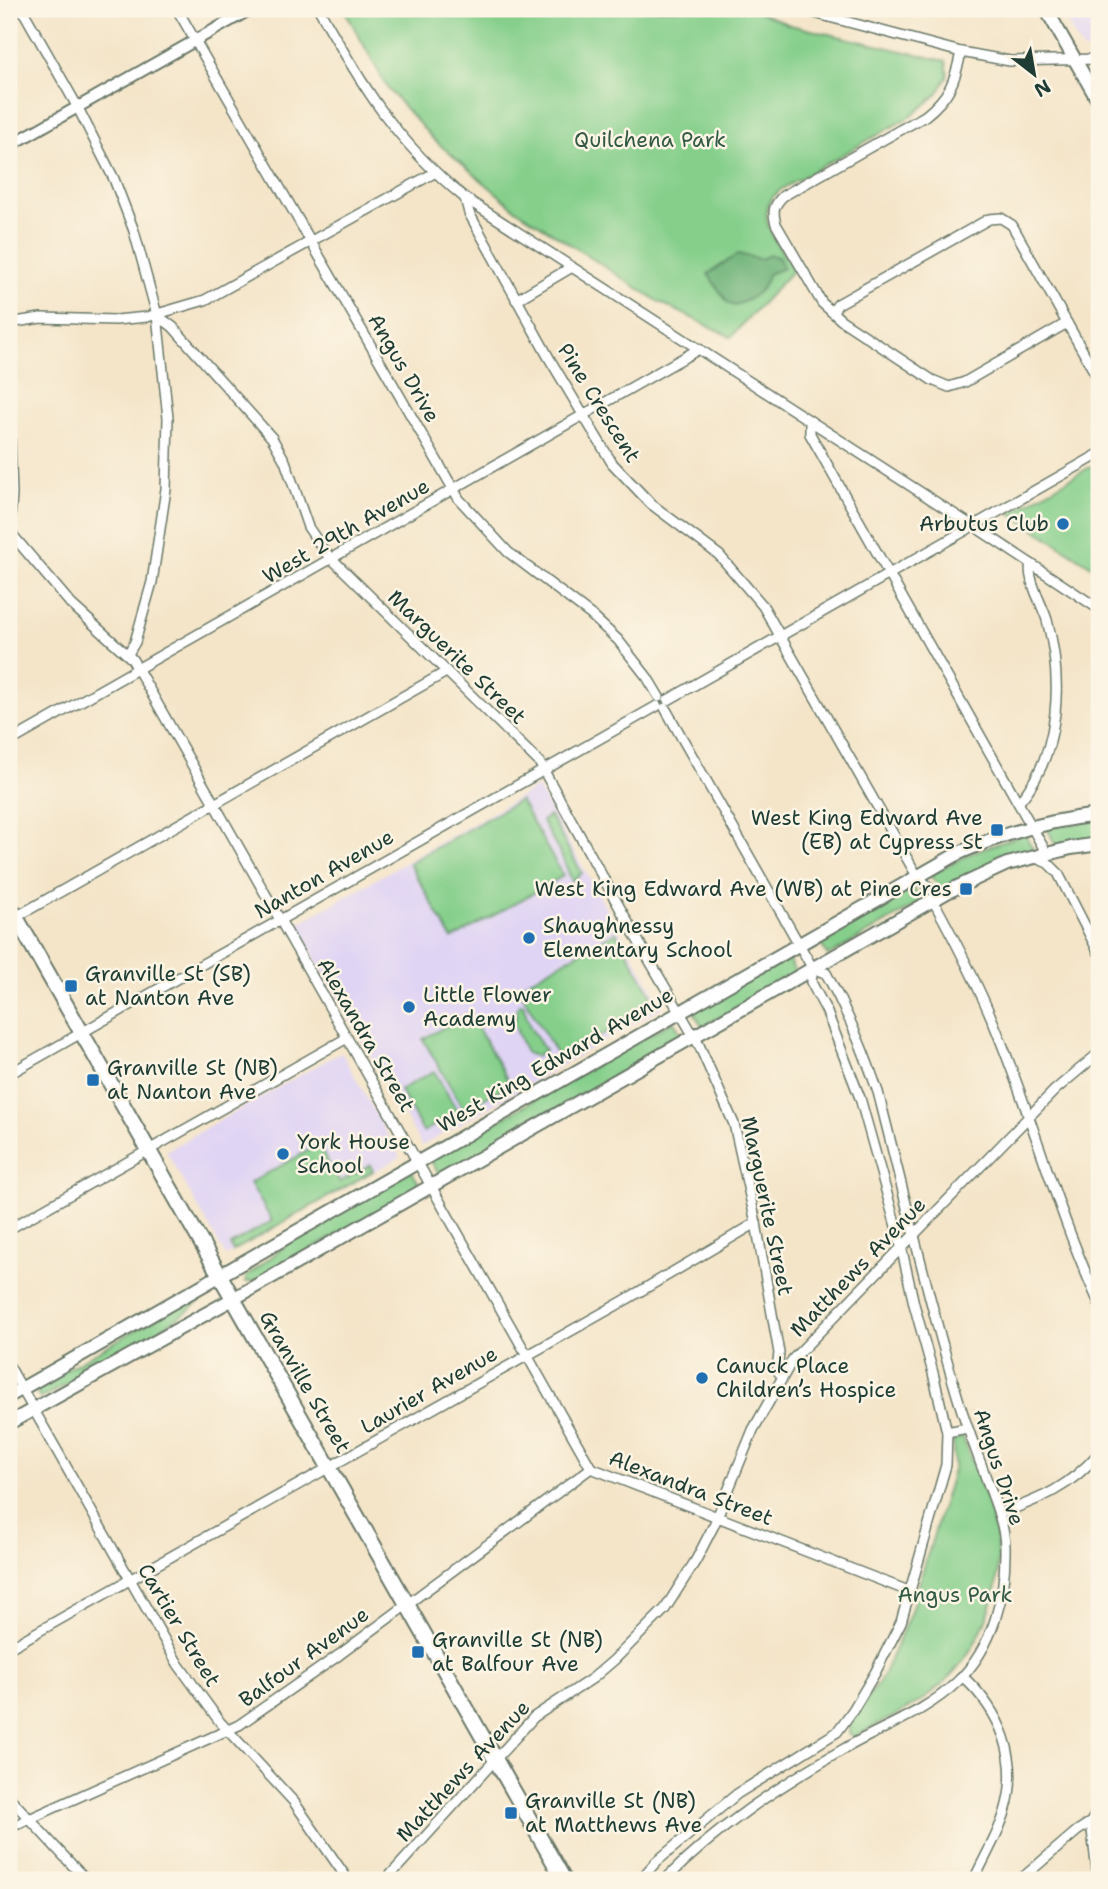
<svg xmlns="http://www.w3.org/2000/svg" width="1108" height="1889" font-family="'Shantell Sans',sans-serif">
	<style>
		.built { fill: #e0d4f4 }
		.green { fill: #85cf8b; stroke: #528660; stroke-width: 2 }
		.forest { fill: #6cb277; stroke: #467856; stroke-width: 2 }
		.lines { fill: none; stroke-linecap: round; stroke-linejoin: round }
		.minor-casing { stroke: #6a7868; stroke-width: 12 }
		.tertiary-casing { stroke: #6a7868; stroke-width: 14 }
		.secondary-casing { stroke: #6a7868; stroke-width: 16 }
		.trunk-casing { stroke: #6a7868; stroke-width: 18 }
		.minor { stroke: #fff; stroke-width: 9 }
		.tertiary { stroke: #fff; stroke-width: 10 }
		.secondary { stroke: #fff; stroke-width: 12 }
		.trunk { stroke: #fff; stroke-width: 14 }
		.poi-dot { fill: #1f6fb2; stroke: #fcf5e5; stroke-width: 2.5 }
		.labels { text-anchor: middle; stroke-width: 5; stroke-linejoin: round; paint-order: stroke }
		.park-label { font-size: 21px; fill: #335a45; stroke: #fcf5e5 }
		.street-label { font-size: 21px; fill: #1f3d34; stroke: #fcf5e5 }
		.poi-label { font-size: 21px; fill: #1f3d34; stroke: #fcf5e5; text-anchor: start }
	</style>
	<rect width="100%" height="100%" fill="#fcf5e5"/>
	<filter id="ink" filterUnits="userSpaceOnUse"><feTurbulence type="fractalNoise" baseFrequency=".0143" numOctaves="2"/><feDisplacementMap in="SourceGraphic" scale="14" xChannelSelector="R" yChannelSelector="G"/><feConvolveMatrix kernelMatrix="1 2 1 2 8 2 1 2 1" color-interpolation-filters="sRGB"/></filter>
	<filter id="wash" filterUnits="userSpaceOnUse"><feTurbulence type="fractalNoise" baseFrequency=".00686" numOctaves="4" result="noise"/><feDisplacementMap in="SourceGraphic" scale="28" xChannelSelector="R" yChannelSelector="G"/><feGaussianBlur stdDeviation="1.57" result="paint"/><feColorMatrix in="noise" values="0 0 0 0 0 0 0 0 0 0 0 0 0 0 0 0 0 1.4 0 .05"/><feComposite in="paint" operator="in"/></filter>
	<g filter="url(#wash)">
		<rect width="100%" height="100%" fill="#f4e5c9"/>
		<g class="built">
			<path d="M1060,9H1099V51L1082,50Z"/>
			<path d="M537,787L663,1007L422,1146L296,925Z"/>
			<path d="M341,1052L400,1157L226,1256L166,1151Z"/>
		</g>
		<g class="green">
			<path d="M344,9H752L790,25L946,61L948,75L941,88L936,95L913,115L785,187C747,210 777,241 793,270L731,337L659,302L514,208L433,139L388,89Z"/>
			<path d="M1099,462V571L1010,513Z"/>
			<path d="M520,800L563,876L452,939L409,863Z"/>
			<path d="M550,816L582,873L572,881L563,859L542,821Z"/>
			<path d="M1099,820V840L1056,846L1047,828Z"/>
			<path d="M1025,834L1034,851L941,890L930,875L974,852Z"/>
			<path d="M912,885L921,902L828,956L818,939Z"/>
			<path d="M616,932L657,1004L559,1059L518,987Z"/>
			<path d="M787,956L796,974L702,1027L693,1010Z"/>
			<path d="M523,1004L530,1027L545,1050L536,1056L526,1053L514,1024L518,1005Z"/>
			<path d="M469,1013L510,1084L464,1110L423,1039Z"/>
			<path d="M674,1021L683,1038L440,1176L430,1159Z"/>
			<path d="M434,1071L458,1112L423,1132L400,1090Z"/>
			<path d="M318,1145L340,1182L370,1165L373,1171L233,1251L230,1245L272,1221L250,1183Z"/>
			<path d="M411,1170L421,1187L255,1281L246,1282V1277L295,1238Z"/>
			<path d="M202,1292L210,1293L189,1310L127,1351L40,1399L34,1388Z"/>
			<path d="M963,1437C975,1472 992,1508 997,1545C1004,1603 972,1664 925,1698C903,1713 878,1724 854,1737L849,1733V1725L883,1676L910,1614L954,1467L953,1440Z"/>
		</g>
		<path class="forest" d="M738,254L760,259L770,255L778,257L784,268L768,274C765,292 749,300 734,306L728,303L708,274Z"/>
	</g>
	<g filter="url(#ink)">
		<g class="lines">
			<defs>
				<g id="minor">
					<path d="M22,9L77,106L114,179L134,231L157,315L173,327L272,438L285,461L308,527L325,552L539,762L641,946L699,1045L734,1124L756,1223L779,1353L777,1370L782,1376"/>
					<path d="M177,9L459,499L508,552L591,615L618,640L647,677L659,697"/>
					<path d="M319,9C362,86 395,141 465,198L968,523"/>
					<path d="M799,9L961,52L1010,61L1099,59"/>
					<path d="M961,52C955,82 949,97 925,116L783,196C774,205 772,211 776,224L822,303L841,320L932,380L949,387L965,382L1067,323"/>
					<path d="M465,198L469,213L549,358L612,463L651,504L719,555L763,606L917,876L933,891L946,892"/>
					<path d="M516,300L572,267"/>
					<path d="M832,312L838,304L989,219L1001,218L1012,225L1099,380"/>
					<path d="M9,323L41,318L116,320L147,317L205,300L434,173"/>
					<path d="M9,410L12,494L9,534"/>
					<path d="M810,421V434L1047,854"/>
					<path d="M980,522L1099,454"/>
					<path d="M980,530L1099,609"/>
					<path d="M9,531L71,604L132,659L591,1468L911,1592"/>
					<path d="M128,654L135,642L152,582L166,489L168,418L157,315"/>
					<path d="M668,700L968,529"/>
					<path d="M9,742L699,349"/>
					<path d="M1019,802C1061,754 1063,679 1047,620C1043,606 1026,578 1031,564"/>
					<path d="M1036,858L1048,863L1058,873L1099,953"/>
					<path d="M933,900C957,944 980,988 998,1034C1034,1123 1059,1216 1099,1303"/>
					<path d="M9,921L446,672"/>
					<path d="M9,1074L657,706"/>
					<path d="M9,1229L347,1038"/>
					<path d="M9,1366L178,1664L220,1722L294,1802L348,1880"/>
					<path d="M947,1432L967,1428"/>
					<path d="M999,1514C1041,1499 1070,1487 1099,1453"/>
					<path d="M9,1648L622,1302L756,1223"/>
					<path d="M962,1676C1001,1711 1021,1760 1005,1812C998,1835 984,1858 974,1880"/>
					<path d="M9,1797L86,1880"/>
					<path d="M1091,1822L1098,1880"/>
					<path d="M9,1828L239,1725L339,1655L591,1468"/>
					<path d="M386,1880L534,1717L593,1678L614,1660L665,1609L696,1560L714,1525L753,1430L793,1359L1055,1090L1099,1053"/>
					<path d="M640,1880L656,1862L737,1794L837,1732L853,1710L875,1673L901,1622L946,1465L947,1432L933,1373L914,1304L899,1237L860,1098L826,1010L811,982L813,969L665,708"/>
					<path d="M665,1880C717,1827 779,1786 844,1749C881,1727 925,1713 957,1682C994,1647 1006,1595 1005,1546C1004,1521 993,1498 985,1475C975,1448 965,1422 957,1395C927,1295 904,1193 878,1092C864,1051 847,1011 826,973L813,969"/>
					<path d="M1020,1880L1077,1831L1091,1822L1099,1809"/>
				</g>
				<path id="tertiary" d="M9,146L251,9"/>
				<g id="secondary">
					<path d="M1046,9L1099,102"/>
					<path d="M9,1396L959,853C1004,833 1050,820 1099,815"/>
					<path d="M9,1423L247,1291L947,892L1007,864L1071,848L1099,844"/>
				</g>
				<path id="trunk" d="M9,905L564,1880"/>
			</defs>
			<use href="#minor" class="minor-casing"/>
			<use href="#tertiary" class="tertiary-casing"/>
			<use href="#secondary" class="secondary-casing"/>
			<use href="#trunk" class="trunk-casing"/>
			<use href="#minor" class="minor"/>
			<use href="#tertiary" class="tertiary"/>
			<use href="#secondary" class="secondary"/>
			<use href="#trunk" class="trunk"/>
		</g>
	</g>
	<g class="poi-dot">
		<circle cx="1063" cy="524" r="7"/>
		<rect x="990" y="823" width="14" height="14" rx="3.5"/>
		<rect x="959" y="882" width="14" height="14" rx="3.5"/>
		<circle cx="529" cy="938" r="7"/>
		<rect x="64" y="979" width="14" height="14" rx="3.5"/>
		<circle cx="409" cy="1007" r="7"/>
		<rect x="86" y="1073" width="14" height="14" rx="3.5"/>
		<circle cx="283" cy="1154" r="7"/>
		<circle cx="702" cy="1378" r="7"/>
		<rect x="411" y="1645" width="14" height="14" rx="3.5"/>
		<rect x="504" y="1806" width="14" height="14" rx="3.5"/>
	</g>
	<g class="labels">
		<g class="park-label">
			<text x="650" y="147">Quilchena Park</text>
			<text x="955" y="1602">Angus Park</text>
		</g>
		<g class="street-label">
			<text transform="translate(404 368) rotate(60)" y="7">Angus Drive</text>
			<text transform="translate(599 403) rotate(58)" y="7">Pine Crescent</text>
			<text transform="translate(346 531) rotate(-30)" y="7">West 29th Avenue</text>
			<text transform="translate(457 657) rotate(44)" y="7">Marguerite Street</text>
			<text transform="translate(324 874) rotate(-30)" y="7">Nanton Avenue</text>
			<text transform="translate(366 1035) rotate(60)" y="7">Alexandra Street</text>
			<text transform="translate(555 1060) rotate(-30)" y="7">West King Edward Avenue</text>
			<text transform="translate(767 1206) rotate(78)" y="7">Marguerite Street</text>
			<text transform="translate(858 1267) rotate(-46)" y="7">Matthews Avenue</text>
			<text transform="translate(305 1382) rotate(60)" y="7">Granville Street</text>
			<text transform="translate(429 1390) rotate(-30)" y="7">Laurier Avenue</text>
			<text transform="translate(999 1467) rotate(72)" y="7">Angus Drive</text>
			<text transform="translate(691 1488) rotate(21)" y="7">Alexandra Street</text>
			<text transform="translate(179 1625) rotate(59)" y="7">Cartier Street</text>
			<text transform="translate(304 1657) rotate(-36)" y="7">Balfour Avenue</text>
			<text transform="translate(463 1771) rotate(-47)" y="7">Matthews Avenue</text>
		</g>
		<g class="poi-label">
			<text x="1049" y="531" text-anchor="end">Arbutus Club</text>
			<text x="983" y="825" text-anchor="end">West King Edward Ave<tspan x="983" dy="24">(EB) at Cypress St</tspan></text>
			<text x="952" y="896" text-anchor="end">West King Edward Ave (WB) at Pine Cres</text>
			<text x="543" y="933">Shaughnessy<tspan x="543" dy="24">Elementary School</tspan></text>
			<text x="85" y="981">Granville St (SB)<tspan x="85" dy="24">at Nanton Ave</tspan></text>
			<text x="423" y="1002">Little Flower<tspan x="423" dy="24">Academy</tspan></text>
			<text x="107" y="1075">Granville St (NB)<tspan x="107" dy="24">at Nanton Ave</tspan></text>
			<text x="297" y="1149">York House<tspan x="297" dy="24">School</tspan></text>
			<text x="716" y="1373">Canuck Place<tspan x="716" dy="24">Children’s Hospice</tspan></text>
			<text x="432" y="1647">Granville St (NB)<tspan x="432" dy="24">at Balfour Ave</tspan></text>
			<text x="525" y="1808">Granville St (NB)<tspan x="525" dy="24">at Matthews Ave</tspan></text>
		</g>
	</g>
	<rect width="1108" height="1889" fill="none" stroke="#fcf5e5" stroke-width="35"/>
	<g transform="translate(1034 74) rotate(149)" stroke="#fcf5e5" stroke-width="5" paint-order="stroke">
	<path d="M0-5L12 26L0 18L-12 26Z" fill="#1f3d34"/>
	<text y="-10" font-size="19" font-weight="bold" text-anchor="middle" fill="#1f3d34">N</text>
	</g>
</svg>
